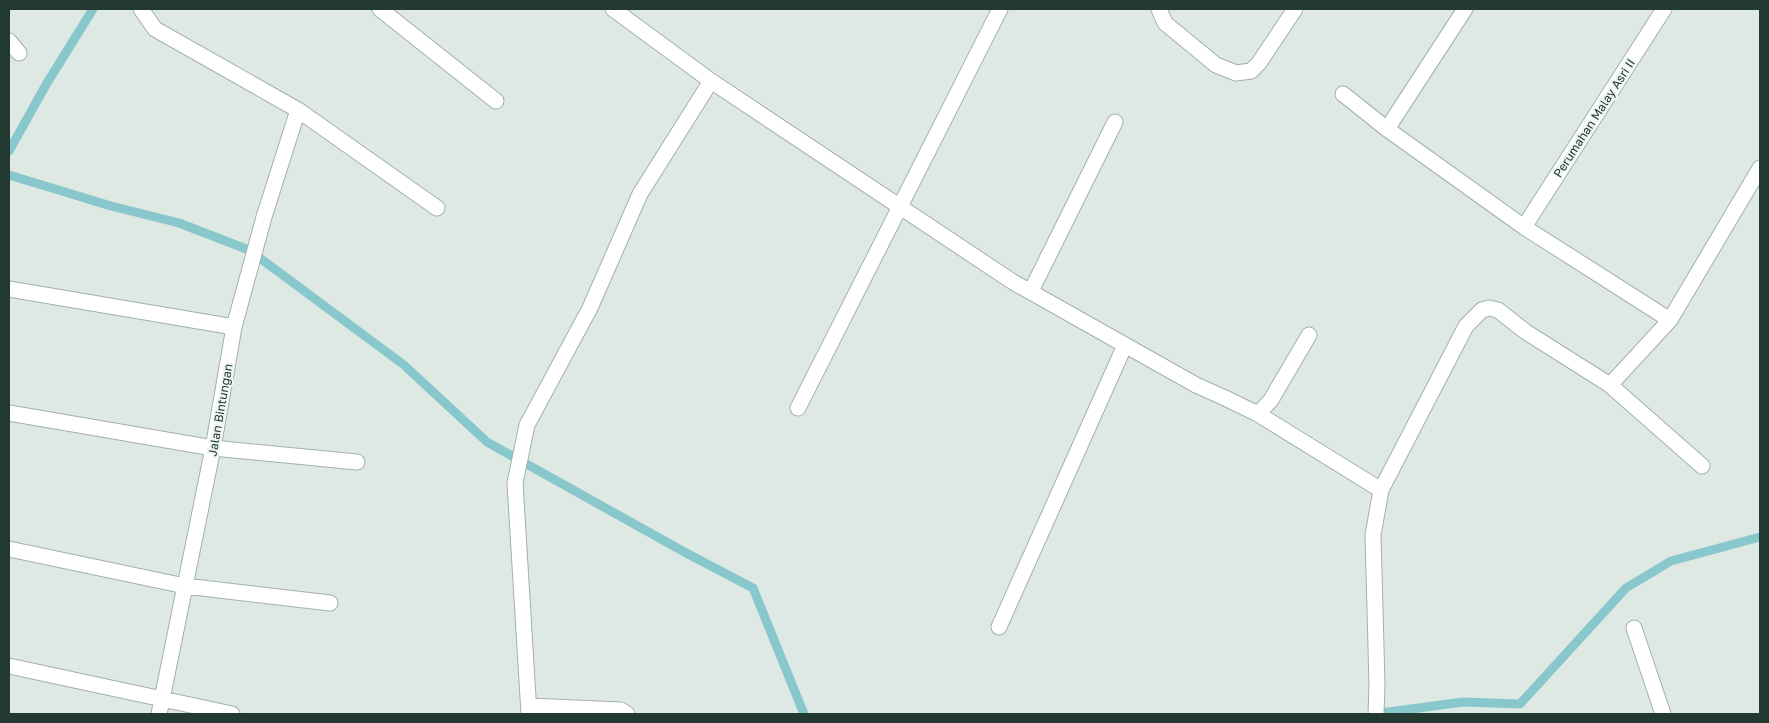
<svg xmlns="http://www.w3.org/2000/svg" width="1769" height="723" font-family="'Golos Text',sans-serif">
<rect width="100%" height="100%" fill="#dfe9e4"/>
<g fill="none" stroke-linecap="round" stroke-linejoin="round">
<!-- stream -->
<path stroke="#88c8cd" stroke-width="9" d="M9 151 47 83 93 9
M9 175 111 206 179 223 249 250 404 365 487 442 688 554 753 588 804 714
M1374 714 1463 702 1520 704 1626 588 1671 561 1760 537"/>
<!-- minor casing -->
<g stroke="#a2b1aa" stroke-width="17">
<path id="minor" d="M141 9 155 29 298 110 437 208
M380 9 496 101
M613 9 711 81 1013 282 1196 385 1225 398 1258 414 1271 400 1309 335
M1159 9 1165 23 1216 65 1236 73 1251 71 1259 63 1295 9
M9 41 19 53
M1343 94 1387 129 1524 227 1670 320 1760 168
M1387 129 1465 9
M1524 227 1664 9
M9 289 234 327
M1031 291 1115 122
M1610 385 1670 320
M798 408 1000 9
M9 413 213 448 357 462
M1258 414 1381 490
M9 549 185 586 330 603
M999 627 1125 345
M1634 628 1663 714
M9 666 232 714
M529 706 621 710 627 714
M159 714 213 448 234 327 264 217 298 110
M529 714 515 483 527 425 590 308 640 194 711 81
M1376 714 1377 685 1373 535 1381 490 1466 326 1482 310 1489 308 1498 310 1526 332 1610 385 1702 466"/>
</g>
<!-- minor -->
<use href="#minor" stroke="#fff" stroke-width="15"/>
</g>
<g text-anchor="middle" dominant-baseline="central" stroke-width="4.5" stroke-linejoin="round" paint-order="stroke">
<!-- street labels -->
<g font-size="12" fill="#213930" stroke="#eff6f2">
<text transform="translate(1594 118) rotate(-57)">Perumahan Malay Asri II</text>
<text transform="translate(220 410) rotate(-80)">Jalan Bintungan</text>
</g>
</g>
<!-- border -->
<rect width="1769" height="723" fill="none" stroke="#213930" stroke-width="20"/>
</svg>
